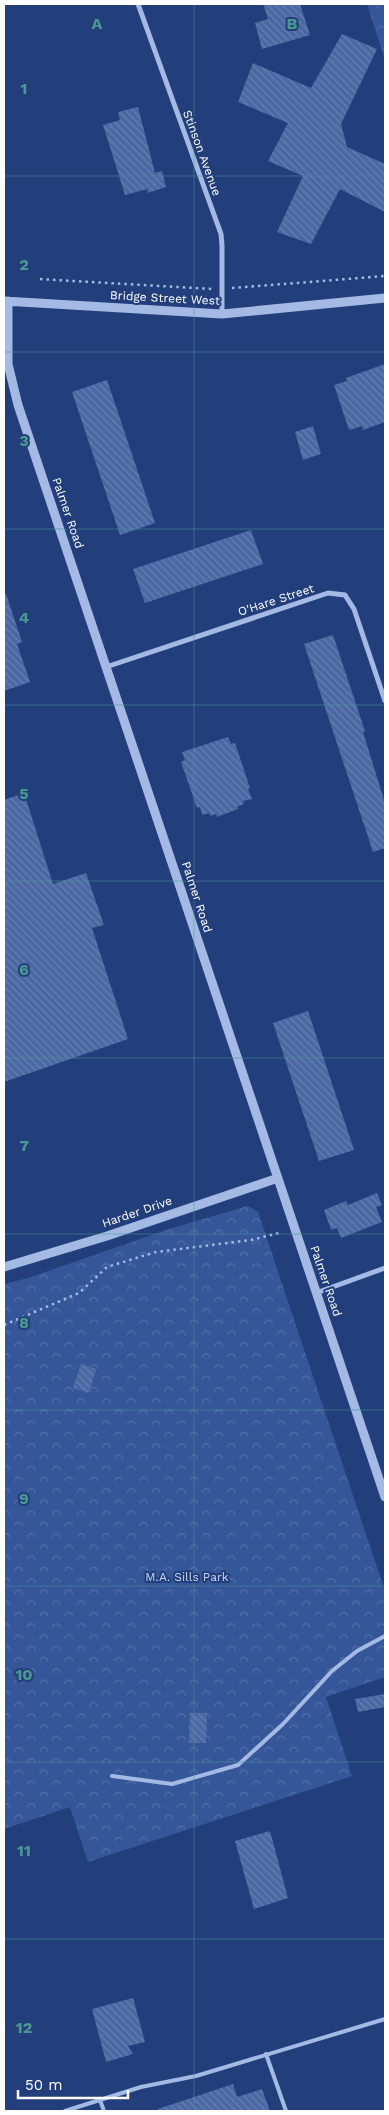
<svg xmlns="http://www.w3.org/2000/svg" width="389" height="2115" font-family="'Work Sans',sans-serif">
<defs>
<pattern id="forest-crowns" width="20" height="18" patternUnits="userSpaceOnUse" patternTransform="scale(1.25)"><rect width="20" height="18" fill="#355699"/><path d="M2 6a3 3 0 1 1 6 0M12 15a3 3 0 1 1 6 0" fill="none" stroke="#536fa8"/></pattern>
<pattern id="building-back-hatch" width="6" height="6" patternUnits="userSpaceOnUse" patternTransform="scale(1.25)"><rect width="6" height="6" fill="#4b68a4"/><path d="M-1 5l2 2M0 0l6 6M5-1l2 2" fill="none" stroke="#667fb2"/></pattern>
</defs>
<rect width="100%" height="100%" fill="#223e7b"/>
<!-- forest -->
<path fill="url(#forest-crowns)" d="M367 4H385V60Z
M248 1206 258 1212 385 1591V1677L326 1697 352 1776 88 1862 70 1807 4 1829V1284L28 1278 172 1228Z"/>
<!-- building -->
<path fill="url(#building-back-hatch)" d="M263 4H300L310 35 262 49 255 23 268 19Z
M342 34 377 49 341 124 347 147 385 164V212L340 189 311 244 277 232 303 176 268 161 288 123 238 102 253 63 311 88Z
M138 107 155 173 162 171 166 187 148 193 147 189 125 195 103 125 120 120 118 112Z
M385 364V422L363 430 362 426 349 430 334 385 347 381 346 378Z
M107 380 155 523 120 535 72 392Z
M313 426 321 454 303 460 295 432Z
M251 530 263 564 145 603 133 569Z
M4 594H6L22 642 17 644 30 682 4 691Z
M333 635 365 731 363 732 385 803V848L373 852 304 644Z
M228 737 231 744 235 743 250 788 248 789 252 799 243 801 244 804 237 807 238 809 217 817 216 814 210 816 209 813 202 815 200 807 197 808 181 762 185 760 182 752Z
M24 793 53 884 86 873 104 925 92 928 128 1039 4 1082V800Z
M308 1011 354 1150 319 1161 273 1023Z
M377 1193 382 1205 376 1207 382 1222 341 1238 337 1228 331 1230 324 1210 346 1201 348 1205Z
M81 1364 96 1369 89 1393 73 1388Z
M385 1694V1707L358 1712 355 1699Z
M190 1713H207L206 1743H189Z
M270 1831 288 1898 254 1909 235 1841Z
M133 1998 145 2042 128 2046 133 2054 106 2062 92 2009Z
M233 2084 237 2097 262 2089 270 2111H159L158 2109Z"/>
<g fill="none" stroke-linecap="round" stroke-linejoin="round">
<!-- path -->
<path stroke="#a4bae5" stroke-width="2.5" stroke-dasharray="2.5 4" stroke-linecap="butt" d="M40 279 212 289
M232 288 385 276
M4 1325 79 1293 107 1267 156 1252 251 1240 279 1233"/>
<!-- service -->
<path stroke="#a4bae5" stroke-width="4" d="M112 1776 172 1784 238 1765 283 1724 332 1671 357 1651 385 1636
M266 2054 286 2111
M100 2100 104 2111
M65 2111 141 2087 196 2076 385 2019"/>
<!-- minor -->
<path stroke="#a4bae5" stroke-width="5" d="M138 4 221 234 222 245V314
M106 667 328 593 345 595 354 609 385 701
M316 1293 385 1268"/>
<!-- tertiary -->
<path stroke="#a4bae5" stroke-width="9" d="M4 301 222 314 385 298
M8 301V364L18 405 385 1497
M4 1267 107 1236 278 1178"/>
</g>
<!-- grid -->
<path fill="none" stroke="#4b9892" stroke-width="1" stroke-opacity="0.55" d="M194 4V2111M4 176H385M4 352H385M4 529H385M4 705H385M4 881H385M4 1058H385M4 1234H385M4 1410H385M4 1586H385M4 1762H385M4 1939H385"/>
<g text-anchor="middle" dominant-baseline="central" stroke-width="4" stroke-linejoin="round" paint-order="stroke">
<!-- street labels -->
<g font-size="12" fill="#fff" stroke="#223e7b">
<text transform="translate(202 153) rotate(70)">Stinson Avenue</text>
<text transform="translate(165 298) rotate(3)">Bridge Street West</text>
<text transform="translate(68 513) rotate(71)">Palmer Road</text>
<text transform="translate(276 600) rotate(-18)">O'Hare Street</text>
<text transform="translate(197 897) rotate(72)">Palmer Road</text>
<text transform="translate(137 1212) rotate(-19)">Harder Drive</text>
<text transform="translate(326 1281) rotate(71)">Palmer Road</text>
</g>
<!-- park labels -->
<g font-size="12" fill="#c7d6f4" stroke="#223e7b">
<text x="187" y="1577">M.A. Sills Park</text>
</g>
</g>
<g font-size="16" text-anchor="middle" font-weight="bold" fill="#4b9892" stroke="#223e7b" stroke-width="4" stroke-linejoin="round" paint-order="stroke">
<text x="97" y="29">A</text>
<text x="292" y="29">B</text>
<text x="24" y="94">1</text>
<text x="24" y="270">2</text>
<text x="24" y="446">3</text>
<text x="24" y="623">4</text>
<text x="24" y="799">5</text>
<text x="24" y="975">6</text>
<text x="24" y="1151">7</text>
<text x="24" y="1328">8</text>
<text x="24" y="1504">9</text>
<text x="24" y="1680">10</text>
<text x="24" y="1856">11</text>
<text x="24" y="2033">12</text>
</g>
<!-- border -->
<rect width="389" height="2115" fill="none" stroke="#ffffff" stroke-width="10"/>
<!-- scale -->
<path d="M18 2090v8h110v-8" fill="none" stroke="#ffffff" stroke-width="2.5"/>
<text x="25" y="2090" font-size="15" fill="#ffffff" stroke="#223e7b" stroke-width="4" paint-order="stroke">50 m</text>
</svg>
